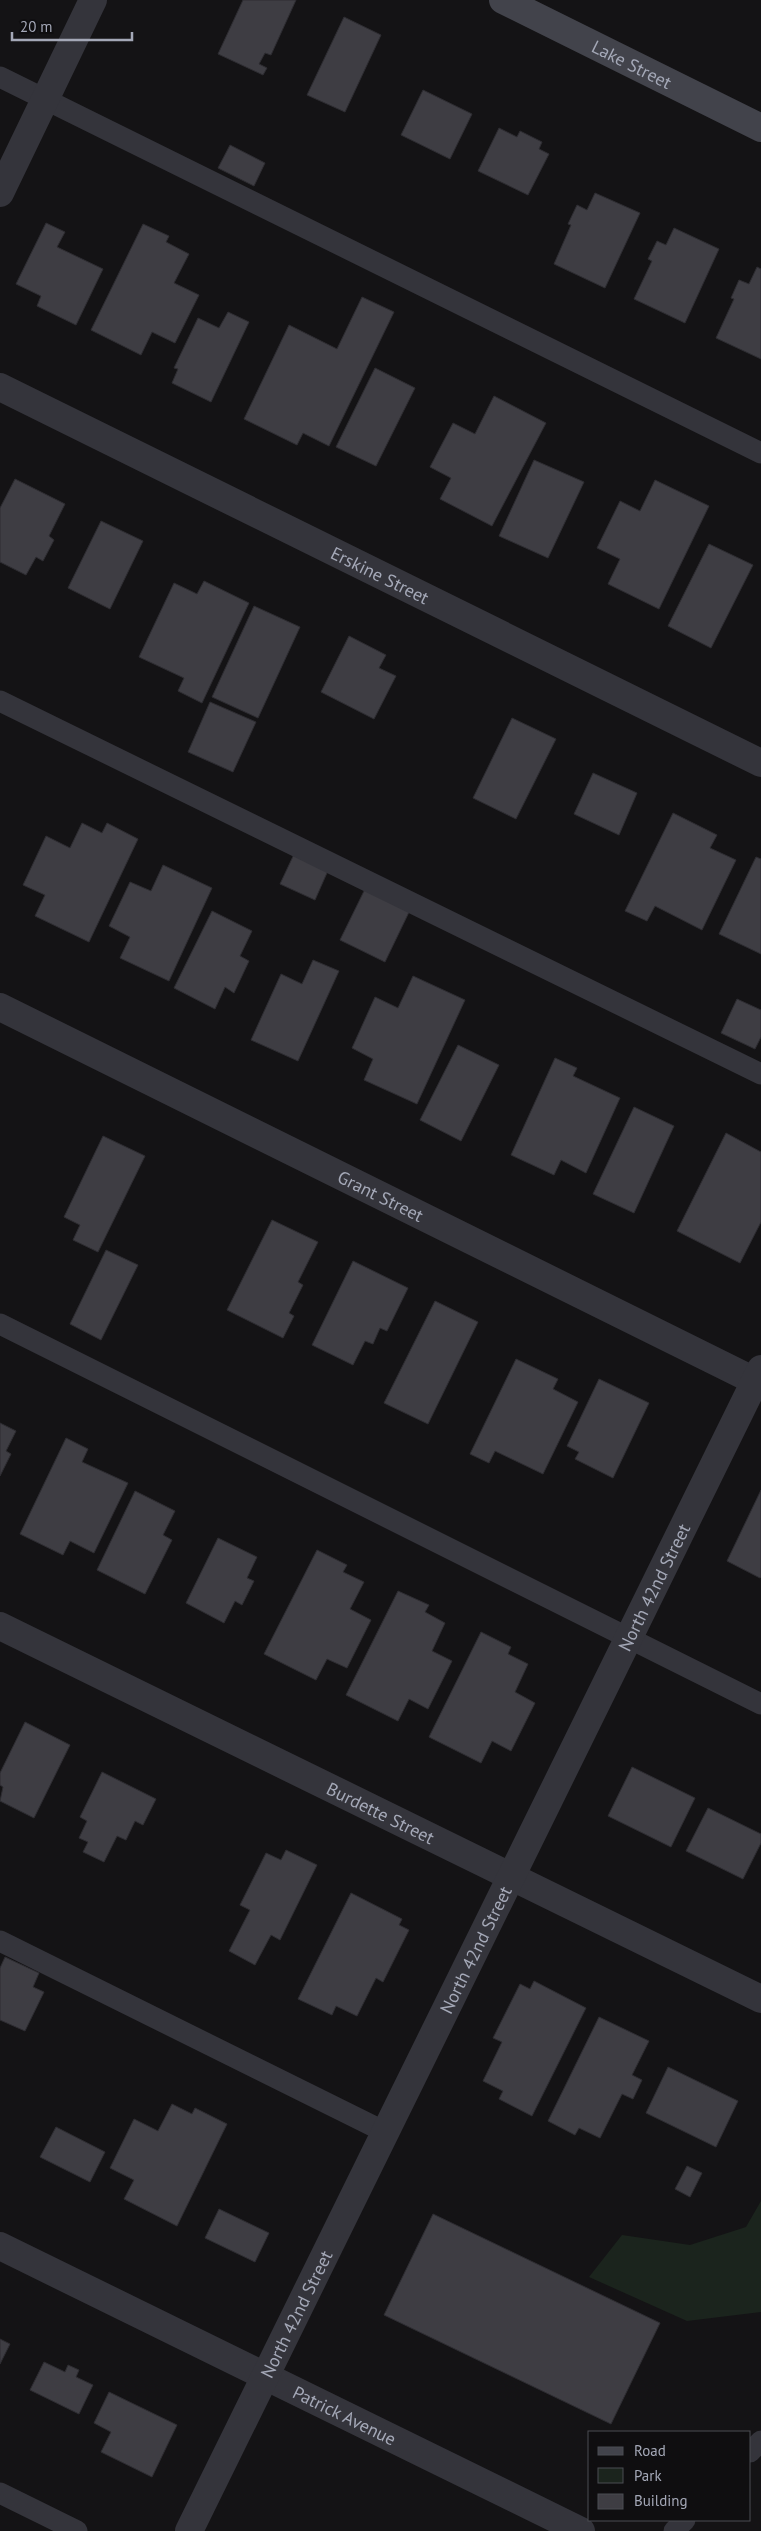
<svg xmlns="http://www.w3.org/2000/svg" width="761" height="2531" font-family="'PT Sans',sans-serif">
<rect width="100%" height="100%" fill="#141315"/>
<!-- green -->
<path fill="#1b241d" d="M761 2201V2312L687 2321 589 2277 622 2235 690 2245 746 2227Z"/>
<!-- building -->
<path fill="#3e3d43" stroke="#2e2d32" d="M243 0H296L271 55 265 53 259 64 267 68 263 75 218 54Z
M344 17 381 35 345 112 307 95Z
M423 90 472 114 450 159 401 135Z
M499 128 517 137 520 131 542 142 539 149 549 154 528 195 478 171Z
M230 145 265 163 254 186 218 168Z
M595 193 640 213 605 288 554 264 571 225 568 224 577 205 587 210Z
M46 223 65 232 57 247 103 269 76 325 37 306 41 296 16 284Z
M143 224 169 236 166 242 189 254 174 283 199 295 175 343 152 332 141 355 91 330Z
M674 228 719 249 685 323 634 299 652 261 648 259 657 241 666 245Z
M757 267 761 269V359L716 338 734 299 731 298 739 280 749 284Z
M362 297 394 312 329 446 303 433 297 445 244 419 289 325 337 349Z
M228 312 249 322 211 402 172 383 178 369 174 368 198 318 219 328Z
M375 368 415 388 376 466 336 447Z
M494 396 546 423 492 526 440 499 451 478 430 467 453 423 475 434Z
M534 460 584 482 548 558 499 536Z
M15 479 65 504 49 536 54 540 43 561 36 557 26 575 0 562V508Z
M655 480 709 506 659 609 608 584 620 559 597 548 620 501 640 511Z
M101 521 143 541 110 609 68 588Z
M709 544 753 565 711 648 668 626Z
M204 581 249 603 202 703 178 691 184 678 139 657 174 583 197 594Z
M254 606 300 627 258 718 212 697Z
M349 636 386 655 379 668 396 676 374 719 321 692Z
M210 702 256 722 233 772 188 752Z
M512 718 556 739 516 819 473 798Z
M593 773 637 793 619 835 574 814Z
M673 813 717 835 710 848 736 860 702 930 655 906 647 921 625 911Z
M82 823 102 833 107 823 138 839 89 942 35 916 45 895 23 885 46 836 70 848Z
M296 850 330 866 315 900 280 884Z
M756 857 761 859V954L719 934Z
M163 865 212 888 169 981 120 958 130 937 109 926 130 882 151 891Z
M366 887 411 908 385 962 340 940Z
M212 911 252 931 240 956 249 961 234 993 225 987 215 1009 174 988Z
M313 960 339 971 298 1061 251 1040 281 974 302 984Z
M413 976 465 1000 417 1104 364 1080 373 1059 352 1048 375 997 398 1008Z
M737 999 761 1010V1037L755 1049 721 1033Z
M458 1045 499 1065 461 1141 420 1120Z
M555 1058 577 1068 573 1076 620 1098 586 1173 561 1160 554 1175 511 1155Z
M634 1107 674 1126 634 1213 593 1194Z
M726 1133 761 1152V1222L740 1263 677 1231Z
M103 1136 145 1156 98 1252 73 1240 80 1225 64 1217Z
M272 1220 318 1242 298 1282 303 1285 289 1313 294 1316 283 1338 227 1310Z
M106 1250 138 1265 101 1340 70 1324Z
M353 1261 408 1288 387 1331 380 1328 373 1344 365 1341 353 1365 312 1345Z
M435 1301 478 1322 428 1424 384 1403Z
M516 1359 558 1379 553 1389 578 1402 543 1474 495 1451 489 1463 470 1454Z
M599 1379 649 1403 613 1478 575 1459 579 1452 567 1446Z
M0 1423 16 1431 6 1451 11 1454 0 1476Z
M66 1438 88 1449 82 1462 128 1483 94 1553 70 1541 63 1555 20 1534Z
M761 1490V1577L760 1578 727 1561Z
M135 1491 175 1511 163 1535 172 1540 145 1594 97 1570Z
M218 1538 257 1557 247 1578 254 1581 242 1605 235 1601 224 1623 186 1603Z
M317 1550 347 1565 343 1572 364 1582 350 1609 371 1620 347 1668 327 1659 316 1680 264 1654Z
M398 1591 429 1605 425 1612 445 1623 432 1651 452 1661 428 1709 409 1699 398 1721 346 1695Z
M481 1632 511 1647 508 1654 528 1664 515 1692 535 1703 511 1751 492 1741 481 1763 429 1737Z
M25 1722 70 1745 34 1818 0 1801 3 1787 0 1785V1773Z
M632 1767 695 1798 671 1847 608 1816Z
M102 1772 156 1799 143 1825 135 1821 126 1840 117 1836 104 1862 83 1852 88 1842 79 1838 87 1821 80 1817Z
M708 1808 761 1834V1843L743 1879 686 1851Z
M286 1850 317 1865 280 1940 271 1935 255 1965 229 1951 250 1910 240 1905 266 1853 281 1860Z
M351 1893 402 1919 399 1925 409 1930 383 1982 376 1978 357 2016 336 2006 332 2015 298 1999Z
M5 1957 39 1973 33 1987 44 1992 25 2031 0 2020V1968Z
M534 1981 586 2008 532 2116 499 2099 503 2091 483 2081 502 2042 493 2038 520 1984 530 1989Z
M599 2017 649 2041 632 2075 642 2080 633 2099 622 2094 600 2138 579 2128 575 2135 548 2121Z
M668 2067 738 2101 716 2147 646 2113Z
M172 2104 192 2114 195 2108 227 2124 177 2226 124 2199 134 2180 110 2168 134 2119 158 2131Z
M56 2127 105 2152 90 2182 40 2157Z
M687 2166 702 2173 690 2197 675 2189Z
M219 2209 269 2233 255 2262 205 2238Z
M433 2214 660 2323 611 2424 384 2315Z
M0 2339 10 2344 0 2364Z
M44 2362 65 2372 68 2365 79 2370 76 2377 93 2385 79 2414 30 2390Z
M109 2392 177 2425 152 2477 101 2452 111 2432 94 2423Z"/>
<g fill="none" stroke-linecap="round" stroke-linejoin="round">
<!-- lane -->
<path stroke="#34343b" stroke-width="21" d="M0 77 761 453
M0 701 761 1074
M0 1324 761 1704
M0 1941 385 2132
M750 2452 761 2441
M0 2493 77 2531
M674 2531 685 2520"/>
<!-- street -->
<g stroke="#34343b" stroke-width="28">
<path d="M0 193 93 0"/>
<path id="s1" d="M0 387 761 763"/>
<path id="s2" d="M0 1007 761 1384"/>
<path id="s3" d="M0 1626 761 1999"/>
<path id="s4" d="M0 2246 581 2531"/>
<path id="s5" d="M189 2531 761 1369"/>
</g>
<!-- secondary -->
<path stroke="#42434b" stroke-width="28" id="s6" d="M503 0 761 128"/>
</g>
<g text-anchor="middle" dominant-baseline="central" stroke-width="4" stroke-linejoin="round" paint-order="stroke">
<!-- street labels -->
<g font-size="18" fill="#a4a8b7" stroke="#0f0e10">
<text stroke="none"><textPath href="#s6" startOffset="144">Lake Street</textPath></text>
<text stroke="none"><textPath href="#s1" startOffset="424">Erskine Street</textPath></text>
<text stroke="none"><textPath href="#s2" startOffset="425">Grant Street</textPath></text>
<text stroke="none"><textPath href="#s5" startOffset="1052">North 42nd Street</textPath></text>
<text stroke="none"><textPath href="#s3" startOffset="424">Burdette Street</textPath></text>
<text stroke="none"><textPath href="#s5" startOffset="648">North 42nd Street</textPath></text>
<text stroke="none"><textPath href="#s5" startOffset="242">North 42nd Street</textPath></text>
<text stroke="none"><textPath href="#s4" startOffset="384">Patrick Avenue</textPath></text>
</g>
</g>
<!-- legend -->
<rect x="588" y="2431" width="162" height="90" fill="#0f0e10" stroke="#4b4c53"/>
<rect x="598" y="2447" width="25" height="8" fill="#42434b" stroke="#4b4c53"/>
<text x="634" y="2456" font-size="15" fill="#a4a8b7">Road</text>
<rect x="598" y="2468" width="25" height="15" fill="#1b241d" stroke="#4b4c53"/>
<text x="634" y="2481" font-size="15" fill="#a4a8b7">Park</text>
<rect x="598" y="2494" width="25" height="15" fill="#3e3d43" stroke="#4b4c53"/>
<text x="634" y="2506" font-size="15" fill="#a4a8b7">Building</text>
<!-- scale -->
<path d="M12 32v8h120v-8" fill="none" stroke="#a4a8b7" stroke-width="2.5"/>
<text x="20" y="32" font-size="15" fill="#a4a8b7" stroke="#0f0e10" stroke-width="4" paint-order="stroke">20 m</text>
</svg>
